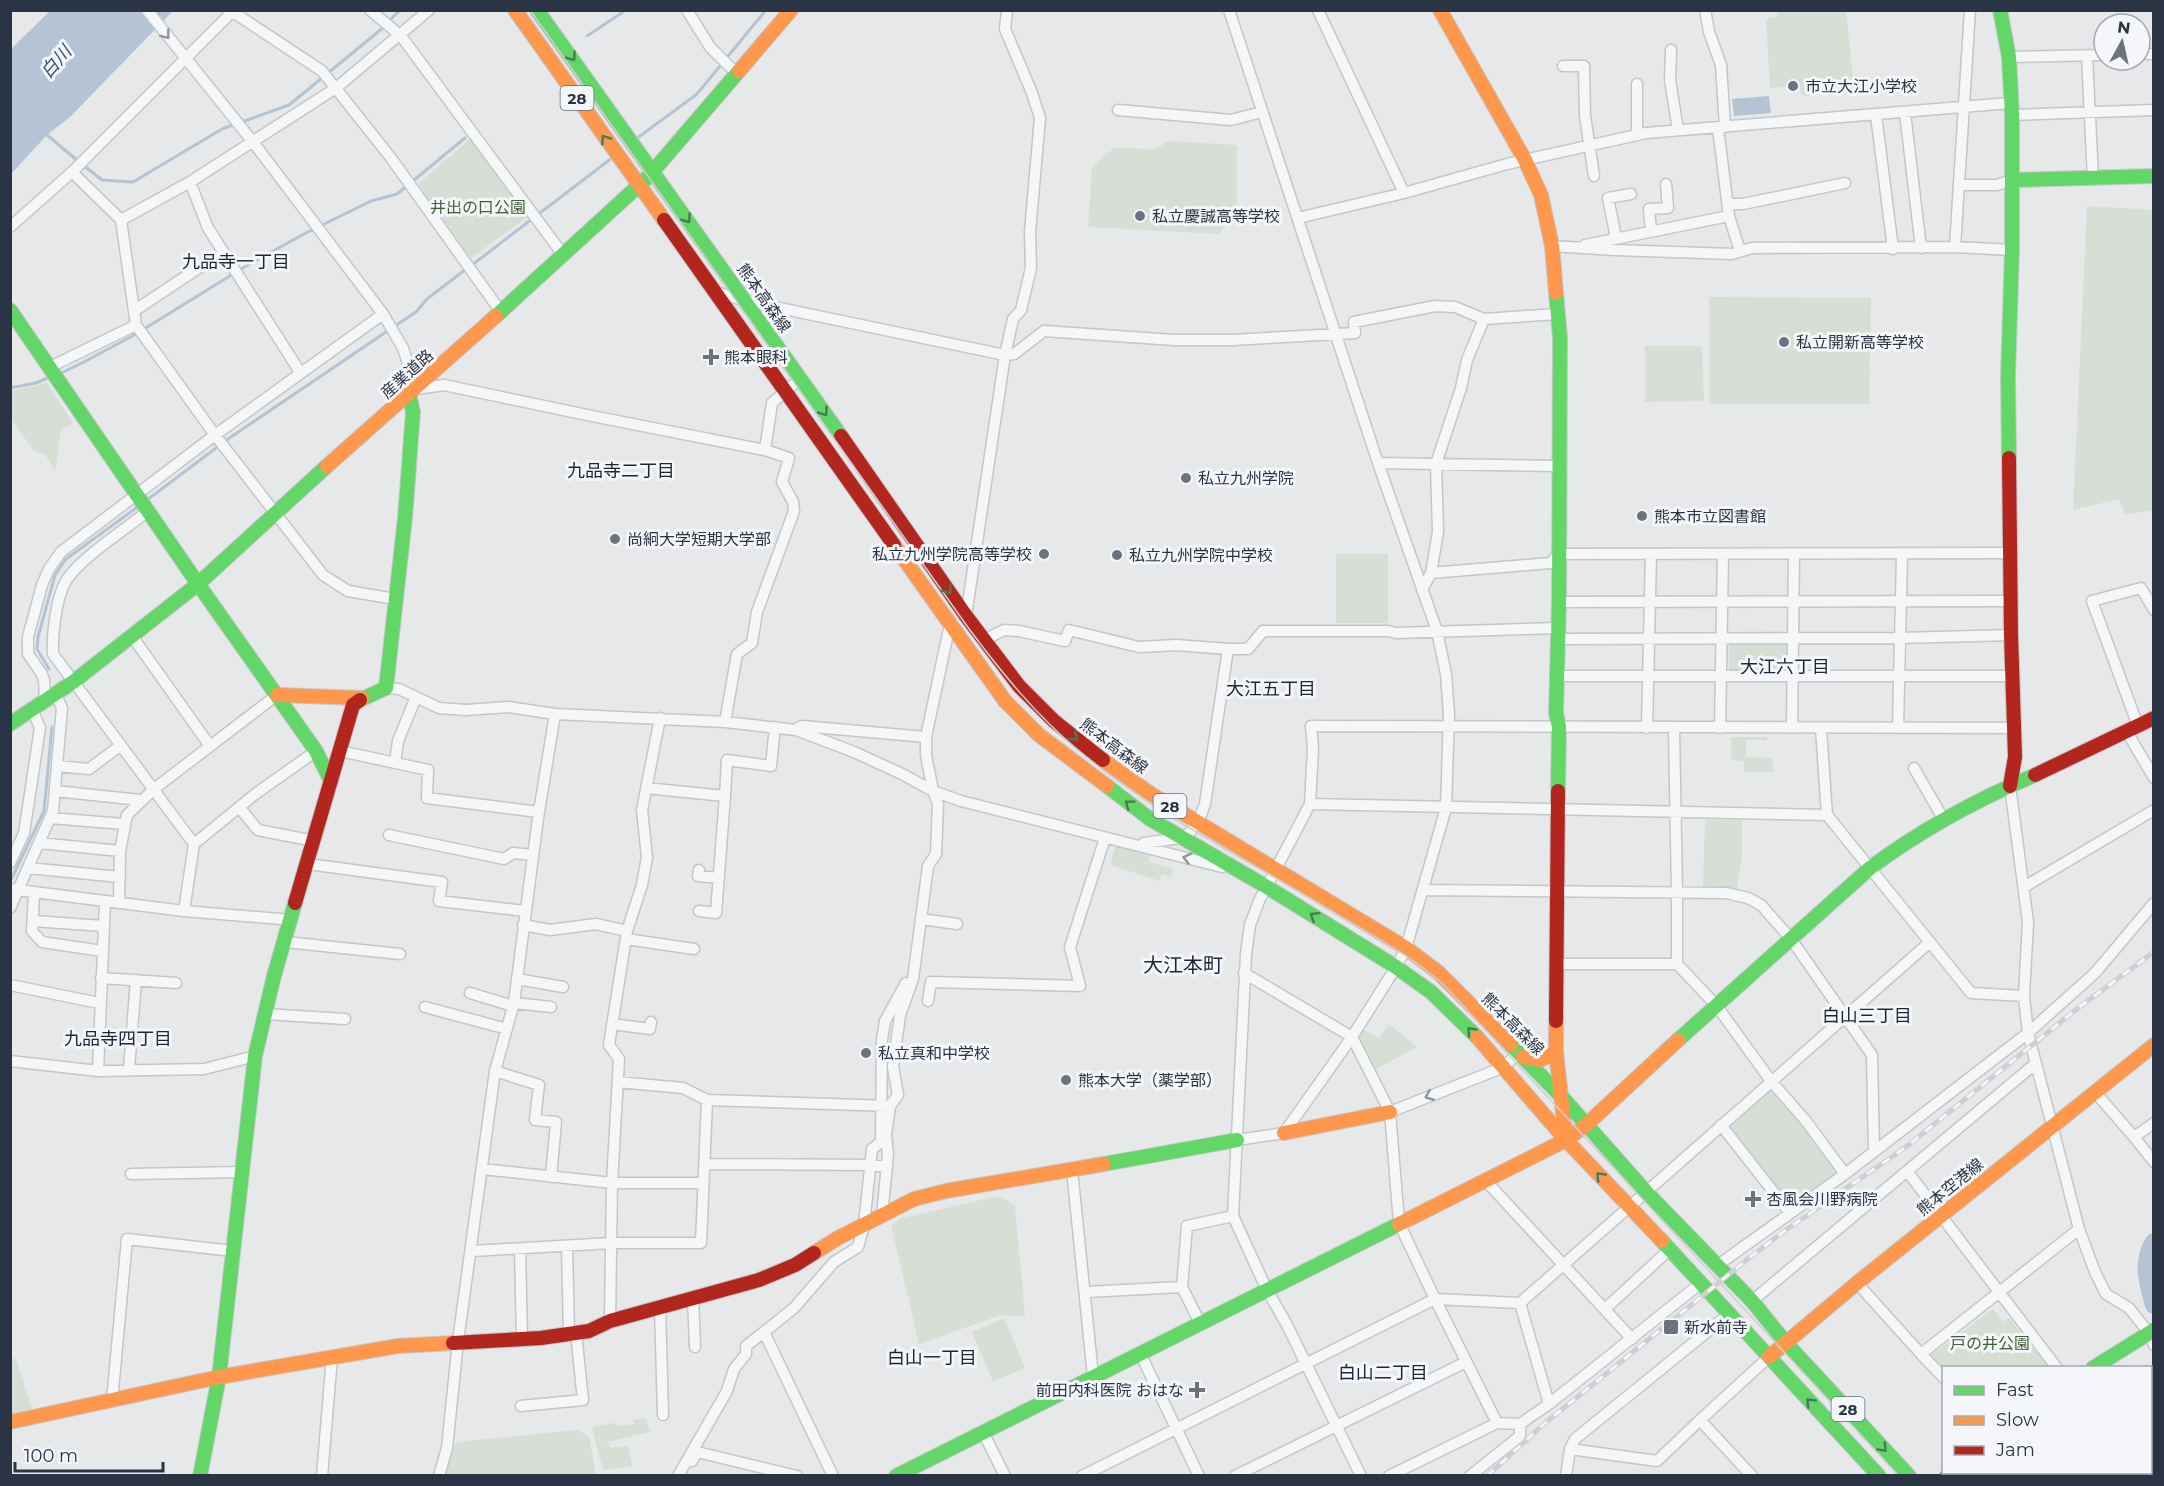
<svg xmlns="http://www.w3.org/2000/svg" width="2164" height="1486" font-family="Montserrat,'Noto Sans JP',sans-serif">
<rect width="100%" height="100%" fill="#e6e8ea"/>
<!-- green -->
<path fill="#d6ded6" d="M1777 11H1846L1854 90 1803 96 1798 86 1770 88 1766 19 1777 17Z
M471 138 529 216 471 258 418 184Z
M1168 141 1237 145V210L1219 234 1088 227 1092 167 1114 148 1156 149Z
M2087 206 2153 210V510L2125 515 2119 499 2073 510Z
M1709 297 1871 298 1869 404H1709Z
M1645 346H1702L1704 401 1645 402Z
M47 383 73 423 61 431 55 472 45 454 34 451 11 419V391Z
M1336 554H1388V623H1336Z
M1729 643H1790V672L1729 671Z
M1731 737H1767V740H1746V757L1773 758V772H1744V761L1731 760Z
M1705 820H1742V856L1737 889 1703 888Z
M1116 845 1150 856 1149 862 1173 869 1171 877 1162 874 1160 881 1110 865Z
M1389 1024 1417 1047 1375 1070 1358 1041 1363 1029 1379 1038Z
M1770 1086 1840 1172 1791 1206 1726 1124Z
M999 1196 1015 1206 1025 1316H998L919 1344 891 1225 902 1218Z
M1993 1309 2003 1322 2009 1318 2049 1367 1944 1368 1943 1378 1926 1359Z
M1004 1318 1025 1368 993 1381 972 1332Z
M11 1359H16L33 1412 11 1415Z
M646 1418 650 1432 603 1443H609L610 1448 628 1446 632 1466 603 1470 592 1427 615 1423 617 1426 634 1424 633 1420Z
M578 1430 589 1437 596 1475 444 1476 448 1452 458 1442Z"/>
<!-- water -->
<path fill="#b4c4d5" d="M50 11H173L70 117 47 135 11 174 10 50Z
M1769 96 1771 113 1734 116 1732 99Z"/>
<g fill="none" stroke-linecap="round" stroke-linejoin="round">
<!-- stream -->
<path stroke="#b4c4d5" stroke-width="3" d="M388 22 400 10
M587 36 626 10
M242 122 289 105 384 27
M47 135 78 161
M636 139 697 94 766 10
M83 165 102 180 133 182 222 129 235 124
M472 265 612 158
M395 326 416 312 427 299 466 269
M144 329 246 266 302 235 371 201 397 194 465 138
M59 374 82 363 138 333
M10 388 36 383 50 377
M147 500 228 439 389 330
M49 669 37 649 38 637 55 575 66 559 139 506
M10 882 44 811 52 727"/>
<!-- river -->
<path stroke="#b4c4d5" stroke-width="18" d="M2154 1242C2141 1262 2148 1284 2154 1305"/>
<!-- street casing -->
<g stroke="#c4c6c8" stroke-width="13">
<path id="street" d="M147 10 253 142 383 314 403 348 416 389 444 385 587 415 765 450 789 458 782 482 793 502 794 511 757 612 752 643 737 654 725 722
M370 10 401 36 564 256
M687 10 710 47 737 74
M1229 10 1378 463 1437 631 1446 674 1449 714 1446 808 1406 948 1396 967 1352 1037 1284 1133 1237 1140
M1318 10 1404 193
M1705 10 1709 32 1721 65 1725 127
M233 12 322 71 391 158 501 312
M1671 50 1670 80 1678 130
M2140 54H2154
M2087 56 2093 179
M2009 57 2104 55
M1563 66H1584L1585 116 1594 176
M1637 84V135
M1118 110 1231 120 1262 112
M1905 113 1921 248
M1876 115 1893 249
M2012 115 2154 110
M1718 128 1729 216 1740 251
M72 172 121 220 136 325 215 435 323 575 348 591 395 599
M190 182 208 228 300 372
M1959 185H1997L2012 180
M1728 204H1743L1845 183
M1298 218 1404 193 1507 164 1646 133 2010 103
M121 220 190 182 336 88 429 10
M10 227 72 172 234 10
M1651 231 1649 209 1668 208 1666 184
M1616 238 1608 198 1631 194
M1585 245 1729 216
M1552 246 1615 250 1732 254 1752 248 1955 247 2012 250
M1955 247 1970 10
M716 292 746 301 1005 355 1014 354 1044 331 1174 340H1232L1355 333 1354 322 1435 306 1455 307 1484 319 1557 314
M134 311 206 263 224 254
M50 367 136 325
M765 450 772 403 801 378
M1378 463 1559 466
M148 511C127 528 79 559 66 581 56 598 52 634 53 654L194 844
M1431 573 1438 532 1436 464 1461 388 1467 360 1484 319
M1422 590 1431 573 1551 563 1558 554 2010 553
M1559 602 2010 601
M966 616 1005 355 1013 319 1021 310 1031 268 1030 232 1040 118 1032 93 1005 29 1007 10
M132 636 210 746
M1558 639 1900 638 2011 635
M984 640 1004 630 1019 631 1065 641 1069 630 1139 647 1176 645 1228 649
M1557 676H2012
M386 688 399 689 439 708 466 710 508 707 555 714 725 722 796 730 854 752 902 774 933 791 961 801 1222 867
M45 700 44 680 42 674 28 654V637L42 585 49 569 61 552 215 435 383 314
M2138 726 2092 601 2141 588 2154 610
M798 728 802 726 926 737
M1647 728 1651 554
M1674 728 1677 893V964L1716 1005 1771 1081 1806 1121 1845 1174
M1720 728 1723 554
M1792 728 1794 554
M1898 728 1902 554
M1821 729 1827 815 1971 993 2024 996
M2127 732 2154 778
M340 751 428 770 427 798 539 812
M395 763 398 741 416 697
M57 766 89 769 121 745
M1914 768 1944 820
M2010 786 2028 922 2024 996 2028 1033 2079 1229 2095 1272 2106 1294 2129 1308 2149 1333 2154 1345
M646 788 725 796 716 913 699 911
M55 791 140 800
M725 796 727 760 771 766 775 727
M1310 804 1827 815
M239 807 258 830 314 841
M50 818 124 824
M389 835 504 859 513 853 533 855
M39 843 120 851
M1144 843 1181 838 1188 834 1198 823 1205 804 1228 649H1248L1263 631H1388L1396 633 1558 628
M10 863 24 833 40 728 32 709
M308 864 442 882 439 901 525 911
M28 868 120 877
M699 870 698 876 719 878
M2024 887 2154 810
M10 889 184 911 292 920
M1423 890 1726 893 1748 898 1761 905 1791 939 1872 1055 1874 1151
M34 893 32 931 42 942 102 951
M119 903 120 851 127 815 154 789 277 695
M10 908 53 811 62 708 55 693
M184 911 194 844 254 795 316 751
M921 919 957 924
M33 921 103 926
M523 925 550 930 596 924 627 931
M626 939 694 949
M285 942 400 954
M1558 964H1677
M1244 973 1352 1037 1390 1112 1399 1223 1435 1299 1497 1423
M101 978 176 983
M517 979 563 987
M10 985 99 1003
M470 993 513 1006
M928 1001 931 982 1080 986 1070 947 1105 838
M514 1003 551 1007
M425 1007 507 1029
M265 1014 345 1019
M612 1024 650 1029 651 1022
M10 1061 98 1071 204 1069 255 1056
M129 1069 136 980
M98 1071 105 902
M495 1071 539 1085 535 1120 556 1122 551 1177
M618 1082 683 1088 707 1100 890 1106 898 1095 893 1067 900 1015 913 979 928 866 936 854 938 804 933 791 926 755V737L950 624
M2095 1092 2134 1137
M1390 1112 1504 1067 1518 1053
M2154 1123 2134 1137 2154 1162
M1721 1125 1790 1213
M705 1164 871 1165 887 1167
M482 1169 612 1183H704
M1072 1170 1093 1376
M1907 1171 2057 1368
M131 1174 242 1172
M1485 1180 1632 1339
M882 1216 888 1154 886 1135 890 1106
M567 1246 569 1334
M520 1249 522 1339
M472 1251 612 1243H701L707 1100
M1718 1265 1845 1174 2028 1033 2095 973 2154 903
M1857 1283 1921 1354
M1182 1287 1200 1323
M1086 1292 1182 1287 1187 1226 1233 1216
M693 1298 695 1347
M1752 1301 2036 1063
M1520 1303 1549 1404
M660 1307 663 1415
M1605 1309 1670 1249
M610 1321 612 1183 619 1059 609 1045 627 931 642 885 647 857 642 810 660 718
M764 1332 794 1308 834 1262 858 1247 864 1225 872 1149 881 1142 882 1040 885 1021 906 983
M1140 1353 1199 1476
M1944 1378 1921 1354 2079 1229
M112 1401 127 1239 233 1251
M521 1406 583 1400 576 1333
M1700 1420 1769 1357
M983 1432 1005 1476
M1570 1449 1657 1461 1700 1420 1752 1476
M692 1461 697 1452 797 1476
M2033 1472 2036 1476
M2111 1472 2112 1476
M322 1476 332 1357
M439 1476 447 1448 458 1341 495 1071 514 1003 538 818 555 714
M678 1476 727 1391 734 1369 746 1354V1346L764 1332 833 1476
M1082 1476 1435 1299 1520 1303 1930 942
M1235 1476 1466 1362
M1361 1476 1287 1325 1267 1290 1233 1216 1246 954 1250 925 1259 901 1310 804 1313 749 1311 726 2014 728
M1389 1476 1497 1423 1520 1424 1549 1404 1701 1283
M1470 1476 1520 1436V1424
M1566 1476 1570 1449 1575 1439 1729 1314"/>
</g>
<!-- fast casing -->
<g stroke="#c4c6c8" stroke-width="16">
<path id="fast" d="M537 10 841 436
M2000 10 2009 57 2012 115V250L2008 376 2009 458
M2012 180 2154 176
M1556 293 1560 338 1559 602 1556 713 1559 727 1558 791
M10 310 198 584 316 751 331 781
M496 316 648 177 739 71
M360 700 386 688 405 518 413 412 409 394
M10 724 73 682 198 584 327 466
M1107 786 1150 819 1267 887 1396 967 1431 992 1477 1037
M1678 1040 1870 868C1921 830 1976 800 2035 775
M1511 1045 1562 1097 1647 1193 1752 1301 1786 1343 1909 1476
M1104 1164 1237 1140
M1662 1241 1879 1476
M2093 1368 2154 1330
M200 1476 219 1377 255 1056 274 976 295 903
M896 1476 1399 1224"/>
</g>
<!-- slow casing -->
<g stroke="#c4c6c8" stroke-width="16">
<path id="slow" d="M515 10 664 220
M1440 10 1525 160 1541 195 1552 246 1556 293
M739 71 791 10
M327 466 496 316
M894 545 1005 701 1039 735 1107 786
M277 695 362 698
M1103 760 1151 794 1406 948 1438 972 1511 1045
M1556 1021V1052L1566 1140
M1477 1037 1566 1140 1662 1241
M1523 1057 1540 1060 1556 1052
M1284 1133 1390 1112
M1399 1224 1566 1140 1586 1125 1678 1040
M814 1253 838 1238 914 1199 946 1191 1104 1164
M1769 1357 1857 1283 2154 1045
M10 1422 219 1377 398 1346 453 1343"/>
</g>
<!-- jam casing -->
<g stroke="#c4c6c8" stroke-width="16">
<path id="jam" d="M664 220 894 545
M841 436 966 616 1019 686 1054 721 1103 760
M2009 458 2011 635 2015 757 2010 786
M2035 775 2154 718
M295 903 353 705 360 700
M1556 1021 1558 791
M453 1343 541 1338 589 1331 610 1321 759 1280 795 1265 814 1253
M1947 1476 1951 1472"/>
</g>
<!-- street -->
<use href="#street" stroke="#f5f6f7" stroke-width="10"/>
<!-- fast -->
<use href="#fast" stroke="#63d668" stroke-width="14"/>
<!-- slow -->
<use href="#slow" stroke="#ff974d" stroke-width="14"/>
<!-- jam -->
<use href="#jam" stroke="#b3261e" stroke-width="14"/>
<!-- tram -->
<path stroke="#cecfd2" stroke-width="1.5" d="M530 10 967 626C1001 672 1035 714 1079 751 1149 810 1234 853 1313 900 1356 926 1403 950 1442 983L1899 1476"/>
<!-- rail casing -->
<g stroke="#cecfd2" stroke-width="5">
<path id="rail" d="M1487 1476 1544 1424 1748 1259 1783 1232 1906 1147 2078 1008 2154 952"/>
</g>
<!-- rail -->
<use href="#rail" stroke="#f4f6f9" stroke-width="3" stroke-dasharray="9" stroke-linecap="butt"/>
</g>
<!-- one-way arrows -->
<defs><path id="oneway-chevron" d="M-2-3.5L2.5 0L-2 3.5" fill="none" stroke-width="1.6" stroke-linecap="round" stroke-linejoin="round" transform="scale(1.5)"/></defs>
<g stroke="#90959e">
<use href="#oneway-chevron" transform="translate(166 35) rotate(52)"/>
<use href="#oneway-chevron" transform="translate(1187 858) rotate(-165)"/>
<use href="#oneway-chevron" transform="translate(1429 1096) rotate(158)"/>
</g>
<g stroke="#447d55">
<use href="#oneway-chevron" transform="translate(572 57) rotate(54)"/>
<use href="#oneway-chevron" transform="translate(605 139) rotate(-124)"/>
<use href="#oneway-chevron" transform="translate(687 219) rotate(55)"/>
<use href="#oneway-chevron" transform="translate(824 412) rotate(55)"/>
<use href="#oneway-chevron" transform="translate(948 590) rotate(55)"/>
<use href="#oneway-chevron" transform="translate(1074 737) rotate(40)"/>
<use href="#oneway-chevron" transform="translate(1129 804) rotate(-143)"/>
<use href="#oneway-chevron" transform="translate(1314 916) rotate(-148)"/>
<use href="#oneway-chevron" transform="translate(1471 1031) rotate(-133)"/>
<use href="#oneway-chevron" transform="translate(1600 1176) rotate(-133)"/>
<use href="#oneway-chevron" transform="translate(1810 1402) rotate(-133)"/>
<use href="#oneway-chevron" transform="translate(1883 1448) rotate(47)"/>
</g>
<!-- markers -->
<g fill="#6c737f" stroke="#f4f6f9" stroke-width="2">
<circle cx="1793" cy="86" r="6"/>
<circle cx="1140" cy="216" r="6"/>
<circle cx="1784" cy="342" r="6"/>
<path d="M708 348h6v6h6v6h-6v6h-6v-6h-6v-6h6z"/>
<circle cx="1186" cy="478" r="6"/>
<circle cx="1642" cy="516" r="6"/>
<circle cx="615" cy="539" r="6"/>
<circle cx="1044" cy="554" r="6"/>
<circle cx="1117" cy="555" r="6"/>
<circle cx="866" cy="1053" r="6"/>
<circle cx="1066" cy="1080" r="6"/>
<path d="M1750 1190h6v6h6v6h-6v6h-6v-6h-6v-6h6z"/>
<rect x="1663" y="1319" width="16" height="16" rx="3"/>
<path d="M1194 1381h6v6h6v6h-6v6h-6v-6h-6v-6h6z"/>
</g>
<g text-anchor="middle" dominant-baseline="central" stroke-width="6" stroke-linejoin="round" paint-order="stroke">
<!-- shield labels -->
<g fill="#f4f6f9" stroke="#676e7b" stroke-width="1.5">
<rect x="560.5" y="86" width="33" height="24" rx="4.5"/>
<rect x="1153.5" y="794" width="33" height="24" rx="4.5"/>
<rect x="1831.5" y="1397" width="33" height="24" rx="4.5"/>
</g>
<g font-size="15" font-weight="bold" fill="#2b3445">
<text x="577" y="98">28</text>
<text x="1170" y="806">28</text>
<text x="1848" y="1409">28</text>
</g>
<!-- poi labels -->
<g font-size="16" fill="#2b3445" stroke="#f4f6f9" text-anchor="start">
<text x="1805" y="86">市立大江小学校</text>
<text x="1152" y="216">私立慶誠高等学校</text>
<text x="1796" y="342">私立開新高等学校</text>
<text x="724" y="357">熊本眼科</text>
<text x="1198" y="478">私立九州学院</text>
<text x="1654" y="516">熊本市立図書館</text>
<text x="627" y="539">尚絅大学短期大学部</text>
<text x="1032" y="554" text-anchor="end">私立九州学院高等学校</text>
<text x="1129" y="555">私立九州学院中学校</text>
<text x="878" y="1053">私立真和中学校</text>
<text x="1078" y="1080">熊本大学（薬学部）</text>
<text x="1766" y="1199">杏風会川野病院</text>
<text x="1684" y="1327">新水前寺</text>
<text x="1184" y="1390" text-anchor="end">前田内科医院 おはな</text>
</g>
<!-- park labels -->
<g font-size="16" fill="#3f6138" stroke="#f4f6f9">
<text x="478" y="207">井出の口公園</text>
<text x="1990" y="1343">戸の井公園</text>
</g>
<!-- street labels -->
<g font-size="16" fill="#2b3445" stroke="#f4f6f9">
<text transform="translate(764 298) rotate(55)">熊本高森線</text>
<text transform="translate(407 374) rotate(-42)">産業道路</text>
<text transform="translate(1114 746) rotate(37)">熊本高森線</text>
<text transform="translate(1513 1024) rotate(45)">熊本高森線</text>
<text transform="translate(1950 1187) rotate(-39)">熊本空港線</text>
</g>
<!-- water labels -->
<g font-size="18" font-style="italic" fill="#34527a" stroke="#f4f6f9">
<text transform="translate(56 62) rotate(-49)">白川</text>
</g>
<!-- neighbourhood labels -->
<g font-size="18" fill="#1d2536" stroke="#f4f6f9">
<text x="236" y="262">九品寺一丁目</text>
<text x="621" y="471">九品寺二丁目</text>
<text x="1785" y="667">大江六丁目</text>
<text x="1271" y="689">大江五丁目</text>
<text x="1867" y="1016">白山三丁目</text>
<text x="118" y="1039">九品寺四丁目</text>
<text x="932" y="1358">白山一丁目</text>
<text x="1383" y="1373">白山二丁目</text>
</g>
<!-- quarter labels -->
<g font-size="20" fill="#1d2536" stroke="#f4f6f9">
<text x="1183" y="965">大江本町</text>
</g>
</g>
<!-- border -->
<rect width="2164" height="1486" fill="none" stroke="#2b3445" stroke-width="24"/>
<!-- legend -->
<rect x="1942" y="1366" width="210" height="108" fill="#f4f6f9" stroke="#a4a8b1" stroke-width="1.5"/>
<rect x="1954" y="1386" width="30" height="9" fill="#63d668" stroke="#a4a8b1" stroke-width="1.5"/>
<text x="1996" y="1396" font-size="18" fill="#2b3445">Fast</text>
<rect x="1954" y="1416" width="30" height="9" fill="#ff974d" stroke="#a4a8b1" stroke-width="1.5"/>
<text x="1996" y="1426" font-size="18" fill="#2b3445">Slow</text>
<rect x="1954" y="1446" width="30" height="9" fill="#b3261e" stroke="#a4a8b1" stroke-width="1.5"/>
<text x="1996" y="1456" font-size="18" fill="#2b3445">Jam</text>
<!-- north arrow -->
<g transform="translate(2122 42) rotate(8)"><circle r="28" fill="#f4f6f9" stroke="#a4a8b1" stroke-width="1.5"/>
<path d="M0-4.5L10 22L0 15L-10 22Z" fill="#6c737f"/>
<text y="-9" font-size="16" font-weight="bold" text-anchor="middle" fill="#2b3445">N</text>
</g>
<!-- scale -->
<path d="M15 1462v9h148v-9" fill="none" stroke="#2b3445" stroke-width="3"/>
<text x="24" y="1462" font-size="18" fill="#2b3445" stroke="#f4f6f9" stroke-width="4.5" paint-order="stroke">100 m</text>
</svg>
